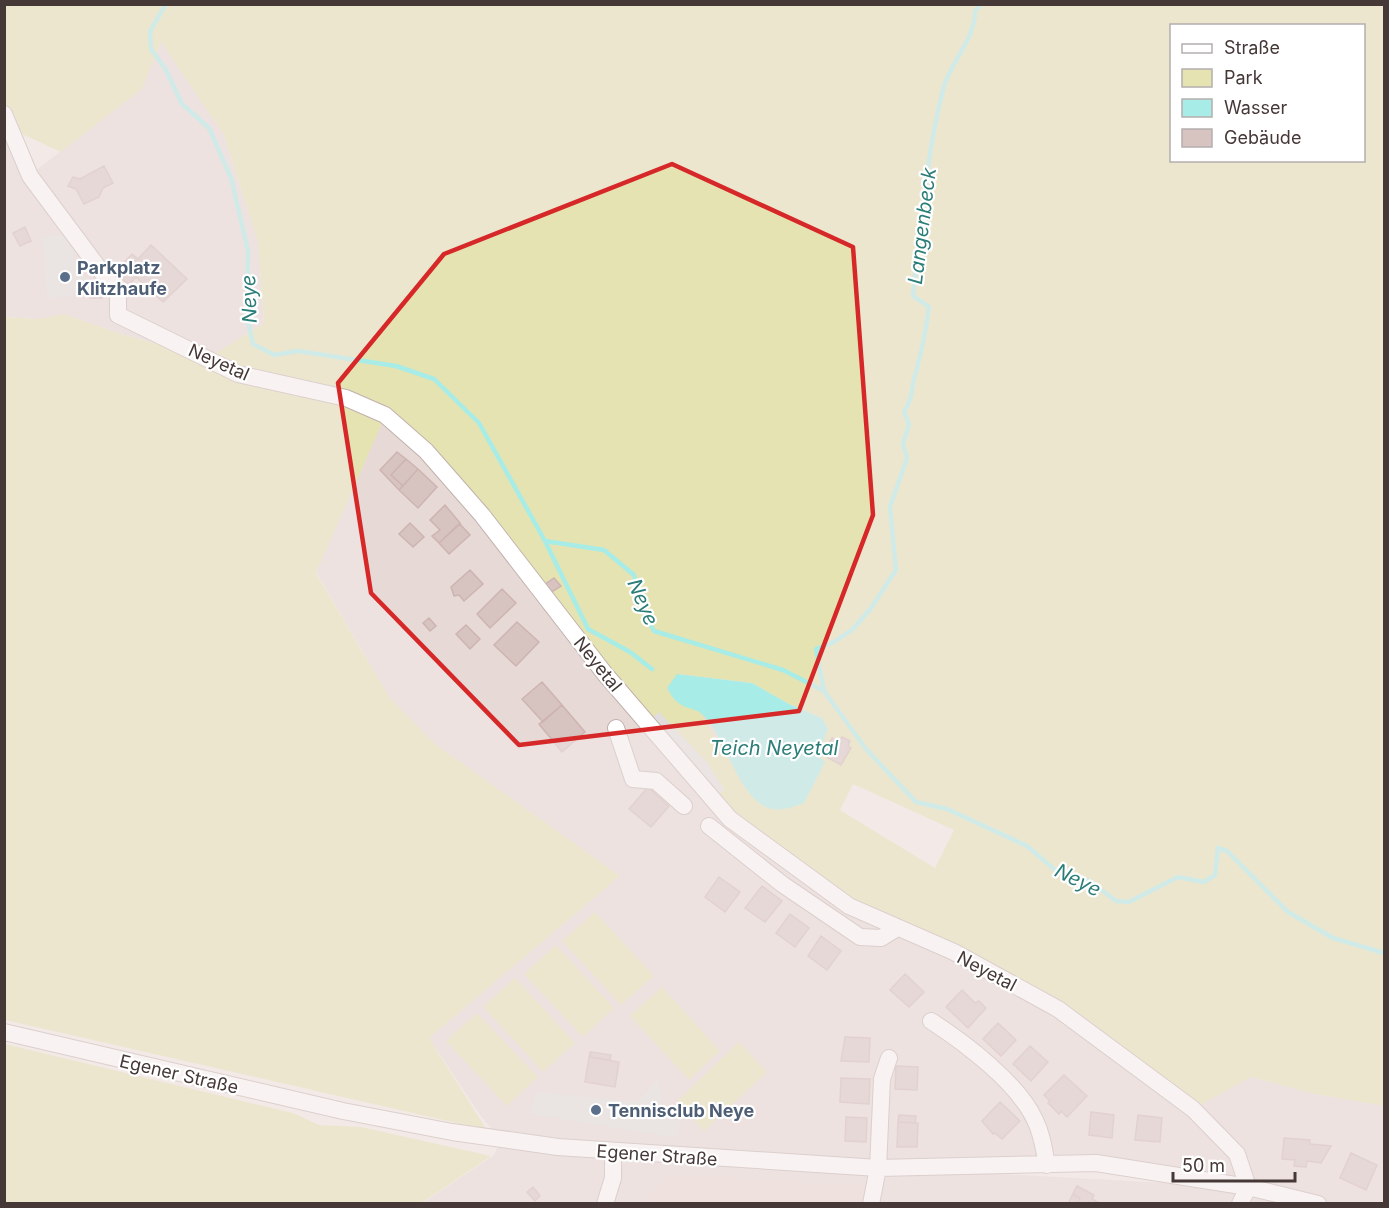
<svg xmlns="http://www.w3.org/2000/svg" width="1389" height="1208" font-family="Inter,sans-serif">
<rect width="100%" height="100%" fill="#f3eae7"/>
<!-- residential -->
<path fill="#e6d9d6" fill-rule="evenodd" d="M161 42 224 135 258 242 264 323 208 358 121 334 64 314 37 319 5 317 4 114 30 175 142 89Z
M385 415 1058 1009 1193 1108 1251 1077 1315 1094 1384 1106V1203H423L494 1155 501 1140 480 1115 429 1038 620 876 435 744 389 697 316 572ZM1047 1165 1240 1187 891 1168Z"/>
<!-- education -->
<path fill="#ebd8d2" d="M674 1174 864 1186 859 1203H640Z"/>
<!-- green -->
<path fill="#e5e3b2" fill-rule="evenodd" d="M5 5H1384V1106L1315 1094 1251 1077 1193 1109 1058 1009 849 906 709 794 724 791 645 724 482 515 385 416 316 573 389 697 435 744 620 876 429 1038 487 1130 5 1020V317L37 319 64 314 121 334 208 358 264 323 258 242 224 135 161 42 142 89 61 152 9 128 4 114ZM1172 26H1364V160H1172ZM677 674 752 683 789 704 822 718 828 729 817 755 749 792ZM853 784 954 830 935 868 840 810Z
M595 912 654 976 621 1005 562 941Z
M556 945 614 1008 583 1037 524 974Z
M515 978 575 1043 543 1072 483 1007Z
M662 987 720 1051 689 1080 630 1016Z
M477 1013 538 1077 507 1106 446 1041Z
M739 1042 767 1072 704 1131 677 1101Z
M5 1044 293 1113 319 1125 361 1127 491 1156 422 1203H5Z"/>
<!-- parking -->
<path fill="#e1dddc" d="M72 233 74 259H84L86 294 47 299 43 237Z
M659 712 707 762 725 791 709 794 645 724Z
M657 1079 662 1098 655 1106 681 1124 677 1138 530 1114 536 1092 638 1102Z"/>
<!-- water -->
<path fill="#a7ece6" d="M677 674 752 683 789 704 822 718 828 729 818 755 825 762 804 803C794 807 779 812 768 808 738 796 726 740 705 717 693 703 681 715 667 688Z"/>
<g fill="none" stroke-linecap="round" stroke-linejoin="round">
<!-- stream -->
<path stroke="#a7ece6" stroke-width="4.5" d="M166 4 150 31 151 49 166 70 182 104 209 128 231 178 248 251 247 317 253 344 274 355 298 351 396 366 434 379 479 423 545 541 604 550 634 575 643 611 654 631 783 670 824 691 866 749 916 802 947 809 1027 846 1055 870 1091 882 1116 901 1129 902 1178 877 1204 882 1215 875 1218 848 1227 851 1288 912 1333 938 1384 953
M545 541 588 629 630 652 652 669
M824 691 816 649 834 642 853 629 871 608 896 570 890 507 907 458 903 444 909 424 904 412C915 394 910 389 916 372 922 350 926 330 929 307L913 296C921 226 926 154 944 86 952 60 975 39 975 11L981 4"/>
</g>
<!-- building -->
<path fill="#d7c3c0" stroke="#ceb4b1" stroke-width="1.5" d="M104 166 113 183 103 188 99 197 84 204 76 189 68 186 73 177 80 179Z
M25 227 31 241 20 246 13 233Z
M151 245 187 279 163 302 136 277 129 285 115 272 132 254 138 259Z
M90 290 99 291 102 298H90Z
M397 452 406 459 391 475 403 486 399 490 380 470Z
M406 459 418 469 403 486 391 475Z
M418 469 437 487 418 508 399 490Z
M445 505 460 523 439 543 432 536 440 530 430 520Z
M410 523 424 537 413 547 399 534Z
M460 524 470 535 449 554 439 543Z
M470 570 483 584 464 601 459 595 454 596 451 587Z
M554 578 561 586 550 593 544 585Z
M502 589 516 603 490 628 477 614Z
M429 618 436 626 430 631 423 623Z
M517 622 539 642 516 666 494 645Z
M466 625 480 639 470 649 456 634Z
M542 682 562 705 543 722 522 699Z
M562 705 585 732 562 752 539 724Z
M842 737 850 741 848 746 851 748 841 765 823 755 832 738 839 741Z
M648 787 669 806 651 827 629 809Z
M719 877 740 892 725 912 705 897Z
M762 886 782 901 765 922 745 908Z
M790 914 809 928 795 947 776 933Z
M821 936 841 951 827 970 808 956Z
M905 974 924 992 909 1007 890 990Z
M962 990 975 1003 979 1001 986 1008 968 1028 946 1007Z
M998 1023 1016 1040 1001 1056 983 1039Z
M845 1037 870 1038 869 1062 841 1061Z
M1030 1046 1048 1062 1031 1081 1013 1064Z
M590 1052V1057L619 1062 615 1087 585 1082Z
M591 1052 611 1055 610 1060 590 1057Z
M896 1066 918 1067 917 1090 895 1089Z
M1064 1075 1087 1096 1067 1117 1061 1111 1059 1114 1048 1103 1050 1101 1044 1095Z
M841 1078 870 1079 869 1104 840 1102Z
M1000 1102 1020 1121 1002 1139 995 1133 993 1134 982 1121Z
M1091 1112 1114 1115 1112 1138 1089 1135Z
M899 1115 916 1116 915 1123 898 1122Z
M1138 1115 1162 1118 1160 1142 1135 1140Z
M846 1117 867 1118 866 1142 845 1141Z
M898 1122 918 1123 917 1147H897Z
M1284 1138 1310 1140V1144L1331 1146 1321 1163 1307 1161 1306 1167 1294 1166 1295 1160 1282 1159Z
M1351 1153 1377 1165 1366 1190 1340 1178Z
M1077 1186 1094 1195 1092 1199 1101 1204H1077L1080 1198 1073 1194Z
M533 1187 540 1196 535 1201 527 1192Z
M1073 1194 1080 1198 1077 1204H1068Z"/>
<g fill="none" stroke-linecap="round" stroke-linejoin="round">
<!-- minor casing -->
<g stroke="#c1b1ad" stroke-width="18">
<path id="minor" d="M4 114 30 176 118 294V315L238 374 346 398 385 415 426 451 482 515 605 674 730 819 849 906 954 952 1058 1009 1193 1109 1237 1154 1248 1187 1240 1204
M616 728 633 779 656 781 684 806
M709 826 782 884 860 937 881 938 897 928
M931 1021C965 1043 1018 1083 1035 1120 1042 1134 1044 1149 1047 1165
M4 1032 343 1111 452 1132 558 1147 878 1168 1096 1163 1248 1187 1318 1204
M605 1204 613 1178V1153
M871 1204 878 1168 882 1079 889 1058"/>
</g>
<!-- minor -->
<use href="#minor" stroke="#fff" stroke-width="16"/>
</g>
<!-- marked area -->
<path d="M0 0H1389V1208H0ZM672 164 853 247 873 515 799 711 519 745 371 593 338 383 444 254Z" fill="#f3eae7" fill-opacity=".55" fill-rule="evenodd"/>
<path fill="none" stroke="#d62828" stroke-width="4.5" stroke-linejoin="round" d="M672 164 853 247 873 515 799 711 519 745 371 593 338 383 444 254Z"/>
<!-- markers -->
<g fill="#5c6f8a" stroke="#fff" stroke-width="2">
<circle cx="65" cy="277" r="6"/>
<circle cx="596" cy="1110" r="6"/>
</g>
<g text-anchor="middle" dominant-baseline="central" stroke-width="4.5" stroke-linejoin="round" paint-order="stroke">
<!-- service labels -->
<g font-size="18" font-weight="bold" fill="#4e5e75" stroke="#fff" text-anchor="start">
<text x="77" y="267">Parkplatz<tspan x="77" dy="21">Klitzhaufe</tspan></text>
<text x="608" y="1110">Tennisclub Neye</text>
</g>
<!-- street labels -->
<g font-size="18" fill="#453837" stroke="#fff">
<text transform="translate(219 362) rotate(24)">Neyetal</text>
<text transform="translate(598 664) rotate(51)">Neyetal</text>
<text transform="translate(987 971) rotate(28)">Neyetal</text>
<text transform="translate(179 1074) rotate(13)">Egener Straße</text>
<text transform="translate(657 1155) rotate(4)">Egener Straße</text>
</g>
<!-- water labels -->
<g font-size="20" font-style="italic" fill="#2b7d77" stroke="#fff">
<text transform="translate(922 226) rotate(-83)">Langenbeck</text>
<text transform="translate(249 299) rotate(-92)">Neye</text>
<text transform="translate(643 602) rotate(67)">Neye</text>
<text x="774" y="748">Teich Neyetal</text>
<text transform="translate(1078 880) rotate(27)">Neye</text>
</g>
</g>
<!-- border -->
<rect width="1389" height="1208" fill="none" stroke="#453837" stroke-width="12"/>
<!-- legend -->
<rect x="1170" y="24" width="195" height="138" fill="#ffffff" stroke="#b5afaf" stroke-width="1.5"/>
<rect x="1182" y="44" width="30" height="9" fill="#ffffff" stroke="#b5afaf" stroke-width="1.5"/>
<text x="1224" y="54" font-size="18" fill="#453837">Straße</text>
<rect x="1182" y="69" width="30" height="18" fill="#e5e3b2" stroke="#b5afaf" stroke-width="1.5"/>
<text x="1224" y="84" font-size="18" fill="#453837">Park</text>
<rect x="1182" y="99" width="30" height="18" fill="#a7ece6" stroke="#b5afaf" stroke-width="1.5"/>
<text x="1224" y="114" font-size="18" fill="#453837">Wasser</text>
<rect x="1182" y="129" width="30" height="18" fill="#d7c3c0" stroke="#b5afaf" stroke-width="1.5"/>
<text x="1224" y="144" font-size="18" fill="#453837">Gebäude</text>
<!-- scale -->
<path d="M1173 1172v9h122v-9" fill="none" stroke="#453837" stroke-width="3"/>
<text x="1182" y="1172" font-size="18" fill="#453837" stroke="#ffffff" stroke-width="4.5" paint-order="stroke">50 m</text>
</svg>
